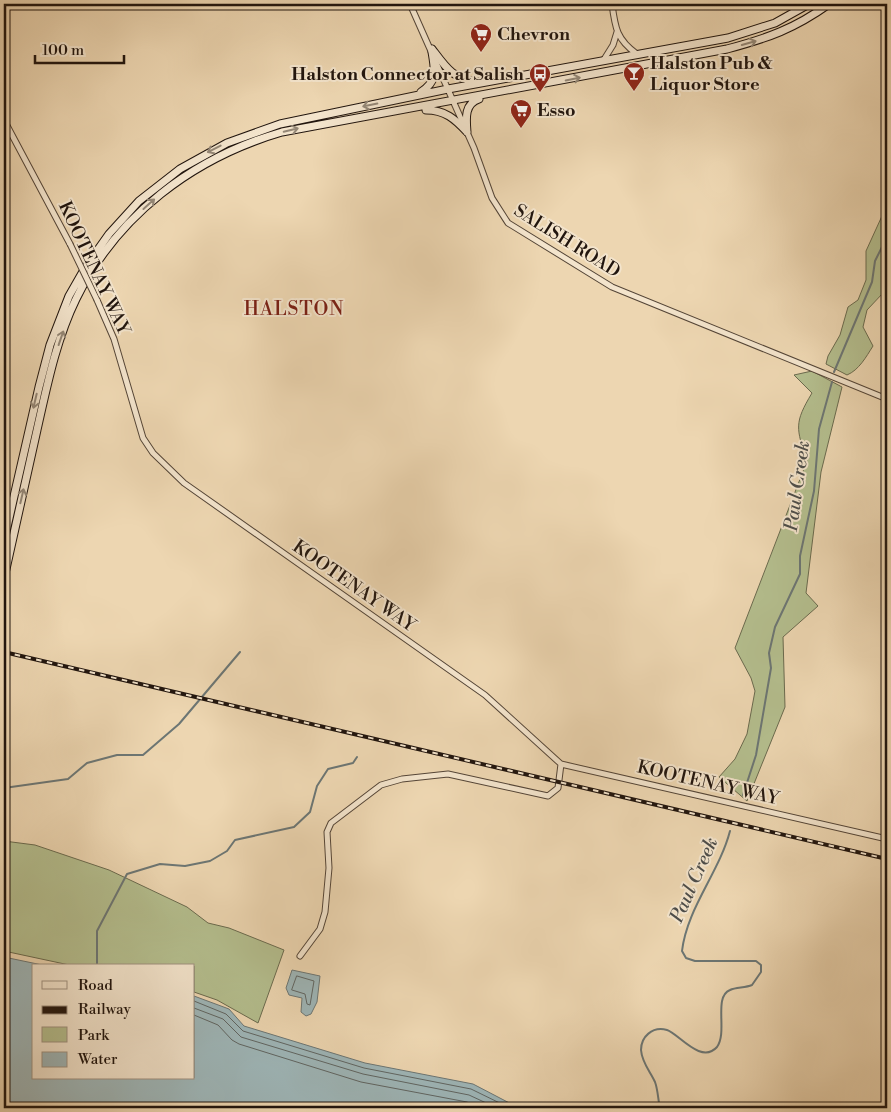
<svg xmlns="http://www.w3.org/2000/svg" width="891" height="1112" font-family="'Libre Bodoni',serif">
<rect width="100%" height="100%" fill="#edd6b1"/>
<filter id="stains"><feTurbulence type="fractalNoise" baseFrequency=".004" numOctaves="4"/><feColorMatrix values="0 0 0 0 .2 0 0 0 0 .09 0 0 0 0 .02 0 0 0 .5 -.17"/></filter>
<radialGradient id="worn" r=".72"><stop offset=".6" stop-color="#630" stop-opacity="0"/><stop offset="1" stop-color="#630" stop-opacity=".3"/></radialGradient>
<!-- green -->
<path fill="#b4be8e" stroke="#6a6a4e" d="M887 205V278L883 293 867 310 863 327 873 346C866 357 859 370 847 375L826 364 828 356 840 335 848 307 858 300 866 280V251Z
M812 371 842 387 821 472 806 593 818 606 783 637 785 707 747 801 719 777 735 759 747 734 755 691 751 678 735 648 807 461C796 428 794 423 812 393L794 375Z
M4 841 35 845 109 870 187 907 208 923 229 928 284 950 258 1023 217 1000 194 992V966H74L4 951Z"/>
<!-- water -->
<path fill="#9eb6b8" stroke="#6c7674" d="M4 957 47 966H34V1078H194V996L229 1009 244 1026 365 1063 473 1084 519 1108H4Z
M292 970 320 976 317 1002 311 1014 306 1016 301 1012 302 998 289 995 286 988Z"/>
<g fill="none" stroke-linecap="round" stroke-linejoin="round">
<!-- shore -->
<path stroke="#606663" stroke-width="1" d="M297 976 314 981 310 1005 307 1004 305 994 292 990Z
M194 1001 226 1014 243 1031 364 1068 471 1089 510 1108
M194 1008 223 1019 241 1037 363 1074 469 1095 497 1108
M194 1015 218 1025 232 1040 239 1044 361 1082 467 1102 480 1108"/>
<!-- stream -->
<path stroke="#6c7674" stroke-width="2" d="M834 372 872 282 875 261 887 237
M4 788 68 779 87 763 117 755H143L179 724 240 652
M743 795 756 755 771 668 769 653 775 627 800 574V556L814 491 819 429 832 382
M97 966V931L127 874 160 864 185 866 210 861 227 851 235 840 294 827 310 812 317 786 328 769 353 763 357 757
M660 1108C658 1100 658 1090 655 1082 650 1071 642 1063 641 1050 641 1037 652 1026 667 1030 678 1033 701 1065 717 1047 728 1032 713 997 730 990 736 987 745 988 752 985L761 972V965L756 961H695L686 958 682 951C687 908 719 873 730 831"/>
<!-- street casing -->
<g stroke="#544537" stroke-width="7">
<path id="street" d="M410 4 474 148 492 198 508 223 612 287 887 399
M612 4C615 28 617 40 637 54
M603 61 613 45 617 32
M4 120 70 244
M97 300 114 339 143 438 153 453 184 483 485 695 561 764 887 839
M300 956 320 929 325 912 329 868 327 832 331 823 381 785 402 779 448 774 548 796 558 788 561 764"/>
</g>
<!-- secondary casing -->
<g stroke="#21150e" stroke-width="9">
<path id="secondary" d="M432 49C447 69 452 78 478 82
M421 92C438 81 435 70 432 52
M426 110C445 110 455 119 467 132
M467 132C466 119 464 104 479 99
M4 540 39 387 50 345 69 296 85 268 109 234 139 201 180 169 227 143 280 124 448 89 728 38 775 23 809 4
M4 578C15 528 26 479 37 430 47 386 56 340 76 299 117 215 193 158 282 132L727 49C768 38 794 29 829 4"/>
</g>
<!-- street -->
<use href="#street" stroke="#f3e4cc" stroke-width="5"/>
<!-- secondary -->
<use href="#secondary" stroke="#f3e4cc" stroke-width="7"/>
<!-- rail casing -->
<g stroke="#21150e" stroke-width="4">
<path id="rail" d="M4 652 887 859"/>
</g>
<!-- rail -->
<use href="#rail" stroke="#f3e4cc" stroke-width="2" stroke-dasharray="5.5" stroke-linecap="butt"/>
<!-- street-bridge casing -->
<g stroke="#544537" stroke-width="7" stroke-linecap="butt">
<path id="street-bridge" d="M70 244 97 300"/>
</g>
<!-- street-bridge -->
<use href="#street-bridge" stroke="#f3e4cc" stroke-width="5"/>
</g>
<!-- one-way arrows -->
<defs><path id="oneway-shaft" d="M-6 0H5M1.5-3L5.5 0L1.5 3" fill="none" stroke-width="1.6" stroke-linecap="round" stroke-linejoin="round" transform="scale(1.25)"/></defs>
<g stroke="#948776">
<use href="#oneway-shaft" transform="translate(749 43) rotate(-16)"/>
<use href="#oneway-shaft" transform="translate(573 79) rotate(-11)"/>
<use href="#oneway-shaft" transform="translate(370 105) rotate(169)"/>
<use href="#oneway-shaft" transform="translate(291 130) rotate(-13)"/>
<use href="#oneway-shaft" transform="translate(214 149) rotate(153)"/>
<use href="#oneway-shaft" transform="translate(149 204) rotate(-42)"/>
<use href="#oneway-shaft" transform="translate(61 338) rotate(-71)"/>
<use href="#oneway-shaft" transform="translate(35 401) rotate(103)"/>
<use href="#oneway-shaft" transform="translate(22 496) rotate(-77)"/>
</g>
<!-- icons -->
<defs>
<g id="supermarket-pin" transform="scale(1.125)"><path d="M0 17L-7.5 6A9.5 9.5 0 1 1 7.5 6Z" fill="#8f2418" stroke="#f3e4cc"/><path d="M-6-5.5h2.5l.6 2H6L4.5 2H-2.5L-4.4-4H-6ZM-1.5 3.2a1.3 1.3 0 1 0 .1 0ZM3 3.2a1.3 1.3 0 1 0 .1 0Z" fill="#fff"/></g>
<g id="bar-pin" transform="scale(1.125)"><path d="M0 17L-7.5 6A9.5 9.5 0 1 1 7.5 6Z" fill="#8f2418" stroke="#f3e4cc"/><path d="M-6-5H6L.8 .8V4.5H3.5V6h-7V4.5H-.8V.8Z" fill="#fff"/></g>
<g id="bus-pin" transform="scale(1.125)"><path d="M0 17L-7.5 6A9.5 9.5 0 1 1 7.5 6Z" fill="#8f2418" stroke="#f3e4cc"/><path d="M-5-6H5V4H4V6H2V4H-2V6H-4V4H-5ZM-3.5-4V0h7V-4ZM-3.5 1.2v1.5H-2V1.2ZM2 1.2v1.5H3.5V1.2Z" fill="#fff"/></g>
</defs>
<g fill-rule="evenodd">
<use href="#supermarket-pin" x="481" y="34"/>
<use href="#bar-pin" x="634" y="73"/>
<use href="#bus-pin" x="540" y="74"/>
<use href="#supermarket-pin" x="521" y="110"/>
</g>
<g text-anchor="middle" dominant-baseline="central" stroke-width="4" stroke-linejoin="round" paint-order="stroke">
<!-- poi labels -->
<g font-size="18" font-weight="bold" fill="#21150e" stroke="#f3e4cc" text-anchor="start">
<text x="497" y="34">Chevron</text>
<text x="650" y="63">Halston Pub &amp;<tspan x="650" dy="21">Liquor Store</tspan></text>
<text x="524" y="74" text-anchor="end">Halston Connector at Salish</text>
<text x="537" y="110">Esso</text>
</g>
<!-- street labels -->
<g font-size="18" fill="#21150e" stroke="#f3e4cc">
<text transform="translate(567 241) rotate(32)">SALISH ROAD</text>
<text transform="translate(94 268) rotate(65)">KOOTENAY WAY</text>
<text transform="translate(354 586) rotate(35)">KOOTENAY WAY</text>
<text transform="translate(708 783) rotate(13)">KOOTENAY WAY</text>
</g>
<!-- neighbourhood labels -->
<g font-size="19" letter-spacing="1" fill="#7a1f14" stroke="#f3e4cc">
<text x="294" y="309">HALSTON</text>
</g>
<!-- water labels -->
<g font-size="19" font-style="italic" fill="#4d4d4a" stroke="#f3e4cc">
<text transform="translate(797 486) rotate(-82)">Paul Creek</text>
<text transform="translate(694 880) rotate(-66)">Paul Creek</text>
</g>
</g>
<!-- margin -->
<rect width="891" height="1112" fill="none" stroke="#edd6b1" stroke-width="20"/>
<rect x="5" y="5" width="881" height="1102" fill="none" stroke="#21150e" stroke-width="2.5"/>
<rect x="10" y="10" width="871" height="1092" fill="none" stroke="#21150e"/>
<!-- legend -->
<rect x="32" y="964" width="162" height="115" fill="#f3e4cc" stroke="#9f9180"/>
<rect x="42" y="981" width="25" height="8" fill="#f3e4cc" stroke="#9f9180"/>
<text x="78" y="990" font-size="15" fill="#21150e">Road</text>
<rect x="42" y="1006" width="25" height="8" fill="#21150e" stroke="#9f9180"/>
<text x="78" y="1014" font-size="15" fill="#21150e">Railway</text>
<rect x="42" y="1027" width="25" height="15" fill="#b4be8e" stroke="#9f9180"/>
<text x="78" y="1040" font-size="15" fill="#21150e">Park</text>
<rect x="42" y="1052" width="25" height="15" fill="#9eb6b8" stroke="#9f9180"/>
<text x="78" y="1064" font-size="15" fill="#21150e">Water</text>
<!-- scale -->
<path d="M35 55v8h89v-8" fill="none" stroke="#21150e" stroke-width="2.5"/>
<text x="42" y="55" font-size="15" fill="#21150e" stroke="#f3e4cc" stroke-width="4" paint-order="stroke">100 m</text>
<rect width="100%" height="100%" filter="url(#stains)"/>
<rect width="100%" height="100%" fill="url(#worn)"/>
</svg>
